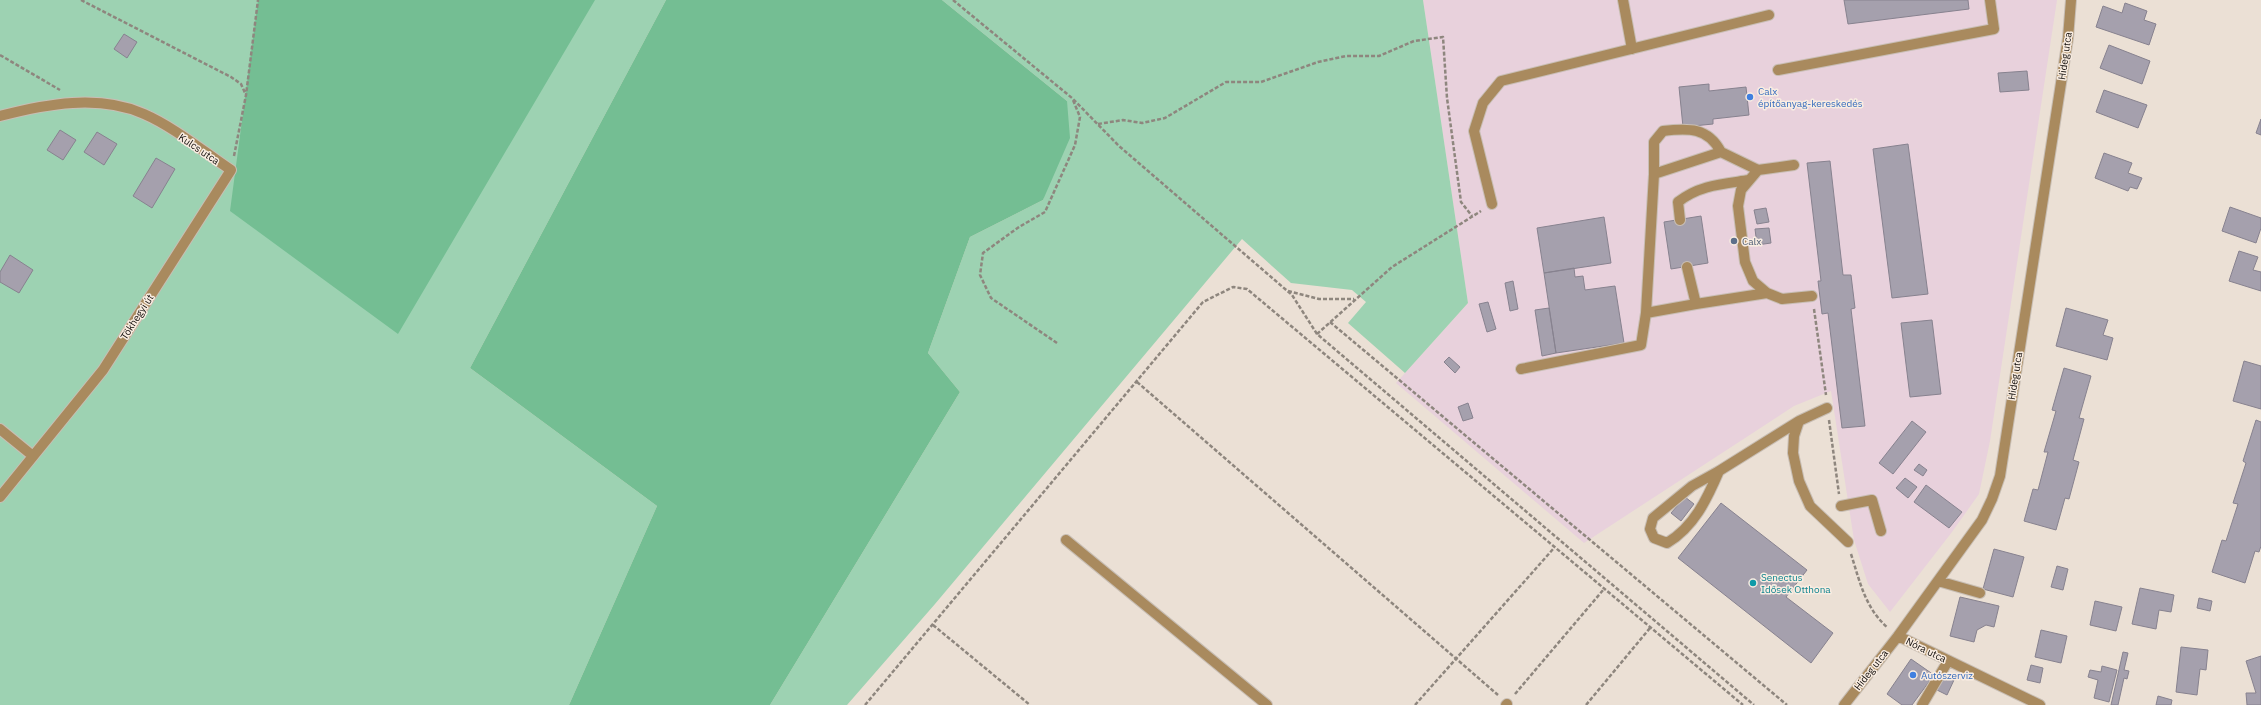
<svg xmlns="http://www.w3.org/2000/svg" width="2261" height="705" font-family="'IBM Plex Sans',sans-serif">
<rect width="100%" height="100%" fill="#ebe0d5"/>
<!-- industrial -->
<path fill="#e8d1dc" d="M1423 0H2057L1990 441 1979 494 1952 532 1890 612 1868 584 1854 540 1831 391 1794 406 1584 543 1396 383 1468 303Z"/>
<!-- green -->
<path fill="#9dd2b2" d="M0 0H666L470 368 657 506 569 705H0Z
M942 0H1423L1468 303 1405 373 1348 323 1366 302 1352 290 1291 283 1242 239 935 604 847 705H770L960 392 928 353 970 237 1043 200 1067 101Z"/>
<!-- forest -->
<path fill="#74be93" d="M258 0H595L398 334 230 211Z
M666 0H942L1067 101 1070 138 1043 200 970 237 928 353 960 392 770 705H569L657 506 470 368Z"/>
<!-- building -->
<path fill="#a5a0ad" stroke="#87828f" d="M1844 0H1968L1969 9 1848 24Z
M2125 3 2147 11 2144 20 2156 24 2149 45 2096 27 2103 6 2122 13Z
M124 34 137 42 127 58 114 49Z
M2109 45 2150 61 2142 84 2100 68Z
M2027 71 2029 90 2000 92 1998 73Z
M1709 84V91L1746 87 1749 115 1713 119V124L1683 127 1679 87Z
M2104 90 2147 105 2138 128 2096 112Z
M2261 119V135L2256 133Z
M60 130 76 140 63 160 47 150Z
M97 132 117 144 104 165 84 152Z
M1908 144 1928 294 1892 298 1873 149Z
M2104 153 2132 163 2128 173 2142 178 2137 189 2130 187 2128 191 2095 178Z
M156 158 175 169 152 208 133 196Z
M1830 161 1843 275H1851L1855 308 1851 309 1865 426 1842 428 1828 313 1822 314 1818 281H1821L1807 163Z
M2230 207 2261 218V228L2256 243 2222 231Z
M1766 208 1769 222 1757 224 1754 210Z
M1701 216 1708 263 1671 269 1664 222Z
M1604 217 1611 263 1544 273 1537 228Z
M1769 228 1771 243 1757 245 1755 229Z
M2239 251 2258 257 2253 270 2261 272V291L2229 281Z
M10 255 33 270 19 293 0 282V272Z
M1574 268 1575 277 1583 276 1585 290 1615 286 1624 343 1556 353 1544 273Z
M1513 281 1518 309 1510 311 1505 283Z
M1488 302 1496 329 1487 332 1479 304Z
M1549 308 1556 353 1542 356 1535 310Z
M2066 308 2108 320 2103 335 2113 338 2107 360 2056 346Z
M1932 320 1941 394 1910 397 1901 323Z
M1449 357 1460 367 1455 373 1444 362Z
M2244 361 2261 366V409L2233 401Z
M2064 368 2091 376 2079 418 2084 419 2073 460 2079 462 2069 499 2065 498 2056 530 2024 521 2033 489 2038 490 2048 452H2044L2056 411 2052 410Z
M1468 403 1473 418 1463 421 1458 407Z
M2256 420 2261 422V546L2259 552 2255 551 2245 583 2212 572 2222 540 2226 541 2238 504 2233 503 2246 463 2243 461Z
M1912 421 1926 432 1893 474 1879 463Z
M1919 464 1927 470 1923 476 1914 470Z
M1905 478 1917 487 1908 498 1896 488Z
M1926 485 1962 512 1949 528 1914 502Z
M1685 497 1694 504 1681 521 1671 513Z
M1721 503 1807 570 1786 597 1833 633 1811 663 1678 558Z
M1994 549 2024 557 2013 597 1983 589Z
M2057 566 2068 569 2063 590 2051 587Z
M2140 588 2174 595 2171 612 2159 610 2156 629 2132 624Z
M1960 597 1999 606 1994 627 1986 625 1977 630 1974 642 1950 636Z
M2199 598 2212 601 2210 611 2197 608Z
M2095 601 2122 607 2116 631 2090 625Z
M2041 630 2067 636 2061 663 2035 657Z
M2181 647 2208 650 2206 670 2200 669 2197 695 2176 692Z
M2123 652 2128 653 2124 670 2129 671 2127 679 2124 678 2118 705H2111Z
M2261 656V705H2247L2246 693H2256L2246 661Z
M1911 659 1934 675 1912 705H1902L1887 694Z
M2031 665 2043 668 2040 683 2027 680Z
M2102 666 2117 670 2109 702 2094 698 2098 680 2088 677 2090 670 2101 672Z
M1945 675 1954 680 1947 695 1937 690Z
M2158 696 2172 700 2171 705H2156Z"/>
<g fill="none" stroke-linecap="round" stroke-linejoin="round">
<!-- minor casing -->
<g stroke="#c8beb4" stroke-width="12">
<path id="minor" d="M1623 0 1632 49
M1778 70 1994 29 1990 0
M0 116C46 104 99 94 144 114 174 127 204 152 231 170L103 370 0 497
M1794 165 1758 170 1741 190 1738 206 1745 262 1753 281 1767 293 1782 299 1812 296
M1654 174V142L1663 131C1688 128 1708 127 1721 152
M1492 204 1474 131 1483 103 1501 81 1769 15
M1680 220 1678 202C1699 185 1723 184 1749 180
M1687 267 1696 304 1767 293
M1646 313 1696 304
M1521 369 1641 345 1646 313 1654 174 1721 152 1758 170
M1827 408 1799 421 1794 436 1793 453 1799 481 1810 506 1848 542
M0 429 33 456
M1719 471C1707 499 1694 527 1667 543L1654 538 1650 529 1653 518 1692 486 1719 471 1799 421
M1841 506 1872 500 1881 531
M1066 540 1267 705
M1938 581 1980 593
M1898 636 2040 705
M1506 705 1507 704
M1844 705 1898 636 1982 520 1992 499 2000 476 2068 38 2071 0
M1922 705 1948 661"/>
</g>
<!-- path -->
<path stroke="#8e867e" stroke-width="2.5" stroke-dasharray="4 2" stroke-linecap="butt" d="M81 0 231 77 241 84 246 95
M953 0 1072 98 1119 146 1292 295 1317 334 1754 705
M0 55 60 90
M1098 124 1123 120 1142 123 1165 118 1226 82H1261L1318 62 1346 56H1379L1414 41 1443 37 1447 98 1461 202 1472 216
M234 156 246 95 258 0
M1288 291 1319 299H1354
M1814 309 1826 395
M1330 322 1787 705
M1317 334 1392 267 1481 211
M1057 343 991 298 980 275 983 253 1019 227 1045 212 1075 145 1080 117 1073 100
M1137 382 1498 695
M1829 420 1839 494
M1851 554C1860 582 1865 608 1888 628
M933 625 1030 705
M1515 694 1604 589
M865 705 1203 302 1233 287 1247 289 1743 705
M1415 705 1554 548
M1586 705 1650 628"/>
<!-- minor -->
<use href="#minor" stroke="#a98a5e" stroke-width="10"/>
</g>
<!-- markers -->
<g fill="#3f7fe0" stroke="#f9ede2" stroke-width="1.5">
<circle cx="1750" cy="97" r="4"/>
<circle cx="1913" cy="675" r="4"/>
</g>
<circle fill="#5c6f8a" stroke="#f9ede2" stroke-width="1.5" cx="1734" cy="241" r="4"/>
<circle fill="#0f9aa8" stroke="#f9ede2" stroke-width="1.5" cx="1753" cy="583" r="4"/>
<g text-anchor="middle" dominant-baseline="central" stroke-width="3" stroke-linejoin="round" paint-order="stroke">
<!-- street labels -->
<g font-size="10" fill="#0f0b08" stroke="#f9ede2">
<text transform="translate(2065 56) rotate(-82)">Hideg utca</text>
<text transform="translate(199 149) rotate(34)">Kulcs utca</text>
<text transform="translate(137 317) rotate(-57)">Tökhegyi út</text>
<text transform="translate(2015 376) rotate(-81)">Hideg utca</text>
<text transform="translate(1926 650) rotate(26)">Nóra utca</text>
<text transform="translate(1871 670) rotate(-52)">Hideg utca</text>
</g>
<!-- shop labels -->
<g font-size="10" fill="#366cbe" stroke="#f9ede2" text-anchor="start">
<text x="1758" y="91">Calx<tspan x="1758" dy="12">építőanyag-kereskedés</tspan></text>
<text x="1921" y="675">Autószerviz</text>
</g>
<!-- service labels -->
<g font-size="10" fill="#4e5e75" stroke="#f9ede2" text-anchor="start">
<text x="1742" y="241">Calx</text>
</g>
<!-- culture labels -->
<g font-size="10" fill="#0d838f" stroke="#f9ede2" text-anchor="start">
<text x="1761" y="577">Senectus<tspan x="1761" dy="12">Idősek Otthona</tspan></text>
</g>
</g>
</svg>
